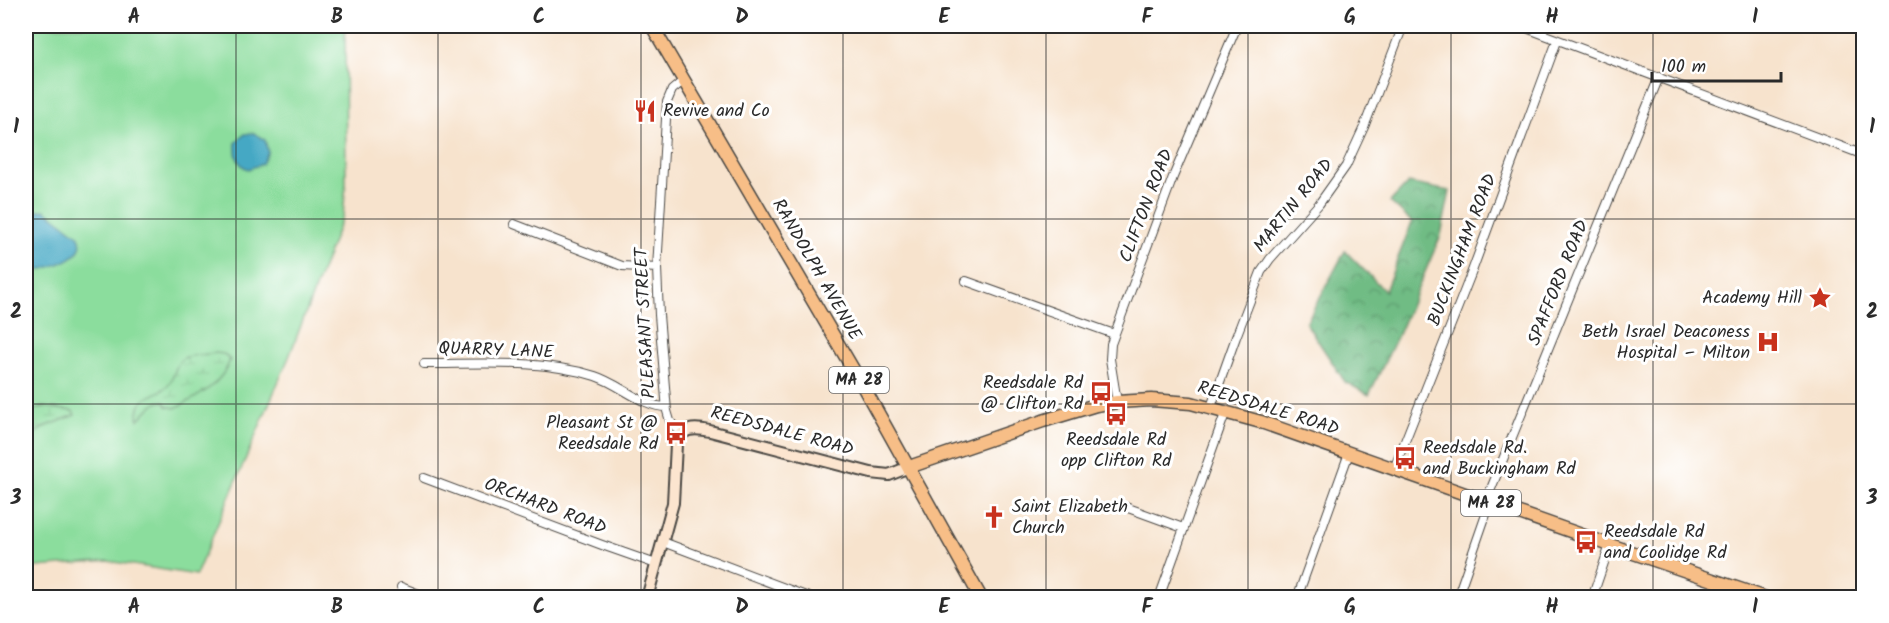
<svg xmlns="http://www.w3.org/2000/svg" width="1889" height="623" font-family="Kalam,sans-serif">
<defs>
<pattern id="forest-crowns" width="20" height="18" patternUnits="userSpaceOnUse" patternTransform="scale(1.5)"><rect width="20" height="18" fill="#70bc84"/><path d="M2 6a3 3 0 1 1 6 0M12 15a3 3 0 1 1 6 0" fill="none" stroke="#5c996c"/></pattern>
<pattern id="wetland-marsh" width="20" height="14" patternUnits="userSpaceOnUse" patternTransform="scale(1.5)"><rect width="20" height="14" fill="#8bdd9d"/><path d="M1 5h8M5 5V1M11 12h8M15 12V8" fill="none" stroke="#78be87"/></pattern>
</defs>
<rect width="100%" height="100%" fill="#fff"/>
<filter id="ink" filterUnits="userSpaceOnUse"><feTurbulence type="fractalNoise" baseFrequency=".0167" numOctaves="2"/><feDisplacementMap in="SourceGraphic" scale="12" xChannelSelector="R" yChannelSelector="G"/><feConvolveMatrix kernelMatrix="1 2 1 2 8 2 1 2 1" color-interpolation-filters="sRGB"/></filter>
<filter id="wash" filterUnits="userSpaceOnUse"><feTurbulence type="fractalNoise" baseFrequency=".008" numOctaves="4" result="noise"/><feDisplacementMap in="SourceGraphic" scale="24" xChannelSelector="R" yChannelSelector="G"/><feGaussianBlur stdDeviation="1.35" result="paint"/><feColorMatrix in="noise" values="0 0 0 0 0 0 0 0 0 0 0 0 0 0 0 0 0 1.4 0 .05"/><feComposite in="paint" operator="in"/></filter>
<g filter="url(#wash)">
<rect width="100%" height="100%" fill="#f7e3cd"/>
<!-- grass -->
<path fill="#8bdd9d" stroke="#5b8464" stroke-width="1.5" d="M26 26H345L346 184 343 215 289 357 196 575 108 561 26 568Z"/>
<!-- forest -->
<path fill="url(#forest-crowns)" stroke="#4e7458" stroke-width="1.5" d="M1408 183 1450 191 1441 235 1397 337 1369 395 1345 382 1306 323 1345 251 1385 291 1412 222 1390 202Z"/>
<!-- wetland -->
<path fill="url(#wetland-marsh)" stroke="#5b8464" stroke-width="1.5" d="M215 353 224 354 230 360C222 384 197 398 175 408L167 406 164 401C151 402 147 413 138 420 136 392 159 398 169 384 175 376 175 364 182 359 191 353 205 356 215 353Z
M44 407 73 411 75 415 47 426 26 438V412Z"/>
<!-- water -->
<path fill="#45a8c4" stroke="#386a78" stroke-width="1.5" d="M254 133 265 140 268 152 262 164 248 169C237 165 235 153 236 142L245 134Z
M45 210 78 235C93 260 41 269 26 274V217L37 211Z"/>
</g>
<g filter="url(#ink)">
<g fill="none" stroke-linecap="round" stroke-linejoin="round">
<!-- street casing -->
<g stroke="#4a4743" stroke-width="10">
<path id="street" d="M1521 26 1864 155
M514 224 622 266 657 268
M966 281 1114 334
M424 364C482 364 539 359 595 376 618 383 643 407 666 407
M1117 402 1110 359 1111 344 1173 177 1237 26
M1211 407 1236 337 1261 272 1270 259 1319 204 1346 166 1364 127 1403 26
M681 434 670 421 667 411 659 315 657 268 667 102 672 90 684 80
M1394 469 1471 274 1557 41
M424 478 602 545 656 564
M1486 501 1659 77
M1120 505 1183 528
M663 542 811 598
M401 587 429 598
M1159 598 1226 411
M1297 598 1349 453
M1457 598 1490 503
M1592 598 1610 545"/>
</g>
<!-- secondary casing -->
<g stroke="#4a4743" stroke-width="14">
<path id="secondary" d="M647 598 673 503 676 444C681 427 695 428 710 431L871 473 889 475 909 467"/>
</g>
<!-- primary casing -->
<g stroke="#4a4743" stroke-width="15">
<path id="primary" d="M652 26 864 388 981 598
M909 467 1043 421 1096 405 1117 402 1151 400 1191 403 1261 422 1610 545 1766 598"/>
</g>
<!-- street -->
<use href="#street" stroke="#fff" stroke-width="8"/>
<!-- secondary -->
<use href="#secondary" stroke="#fce5cf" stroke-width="10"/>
<!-- primary -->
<use href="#primary" stroke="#f7be87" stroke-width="12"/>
</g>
</g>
<!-- grid -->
<path fill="none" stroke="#2b2b2b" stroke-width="1.5" stroke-opacity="0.55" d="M236 26V598M438 26V598M641 26V598M843 26V598M1046 26V598M1248 26V598M1451 26V598M1653 26V598M26 219H1864M26 404H1864"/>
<!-- icons -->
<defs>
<g id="restaurant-bare" transform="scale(1.8)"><path d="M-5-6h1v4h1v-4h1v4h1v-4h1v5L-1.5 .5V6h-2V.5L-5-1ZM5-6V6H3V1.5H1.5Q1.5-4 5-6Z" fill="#c8321e" stroke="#fff" stroke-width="2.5" paint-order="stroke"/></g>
<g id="sight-bare" transform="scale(1.8)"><path d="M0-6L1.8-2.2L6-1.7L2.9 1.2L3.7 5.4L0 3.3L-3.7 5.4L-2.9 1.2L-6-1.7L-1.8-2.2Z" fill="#c8321e" stroke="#fff" stroke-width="2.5" paint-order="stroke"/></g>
<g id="hospital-bare" transform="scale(1.8)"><path d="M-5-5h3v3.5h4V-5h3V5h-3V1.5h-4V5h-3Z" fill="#c8321e" stroke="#fff" stroke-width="2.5" paint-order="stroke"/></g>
<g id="bus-bare" transform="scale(1.8)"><path d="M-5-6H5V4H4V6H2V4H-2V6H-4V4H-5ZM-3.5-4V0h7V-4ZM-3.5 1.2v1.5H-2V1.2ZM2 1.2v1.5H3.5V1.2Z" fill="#c8321e" stroke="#fff" stroke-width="2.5" paint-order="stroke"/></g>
<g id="church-bare" transform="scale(1.8)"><path d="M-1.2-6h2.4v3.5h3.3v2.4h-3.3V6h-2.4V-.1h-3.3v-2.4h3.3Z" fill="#c8321e" stroke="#fff" stroke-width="2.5" paint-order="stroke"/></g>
</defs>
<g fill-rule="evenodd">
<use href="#restaurant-bare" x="645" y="111"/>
<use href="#sight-bare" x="1820" y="298"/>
<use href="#hospital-bare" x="1768" y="342"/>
<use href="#bus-bare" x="1101" y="393"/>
<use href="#bus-bare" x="1116" y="414"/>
<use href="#bus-bare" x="676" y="433"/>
<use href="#bus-bare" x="1405" y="458"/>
<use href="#church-bare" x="994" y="517"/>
<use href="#bus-bare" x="1586" y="542"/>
</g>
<g text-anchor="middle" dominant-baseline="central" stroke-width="6" stroke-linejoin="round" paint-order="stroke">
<!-- shield labels -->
<g fill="#fff" stroke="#6b6b6b" stroke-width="1.5">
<rect x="829" y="367" width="60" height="26" rx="4.5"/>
<rect x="1461" y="490" width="60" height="26" rx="4.5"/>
</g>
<g font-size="16" font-weight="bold" fill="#2b2b2b">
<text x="859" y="380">MA 28</text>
<text x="1491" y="503">MA 28</text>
</g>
<!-- poi labels -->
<g font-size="18" fill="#2b2b2b" stroke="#fff" text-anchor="start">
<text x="663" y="111">Revive and Co</text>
<text x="1802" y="298" text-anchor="end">Academy Hill</text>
<text x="1750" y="332" text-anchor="end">Beth Israel Deaconess<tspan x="1750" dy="21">Hospital – Milton</tspan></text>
<text x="1083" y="383" text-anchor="end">Reedsdale Rd<tspan x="1083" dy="21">@ Clifton Rd</tspan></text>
<text x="658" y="423" text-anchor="end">Pleasant St @<tspan x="658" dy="21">Reedsdale Rd</tspan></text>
<text x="1116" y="440" text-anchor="middle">Reedsdale Rd<tspan x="1116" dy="21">opp Clifton Rd</tspan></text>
<text x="1423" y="448">Reedsdale Rd.<tspan x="1423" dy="21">and Buckingham Rd</tspan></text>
<text x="1012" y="507">Saint Elizabeth<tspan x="1012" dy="21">Church</tspan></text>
<text x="1604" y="532">Reedsdale Rd<tspan x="1604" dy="21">and Coolidge Rd</tspan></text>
</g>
<!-- street labels -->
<g font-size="18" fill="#2b2b2b" stroke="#fff">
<text transform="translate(1147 206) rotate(-69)">CLIFTON ROAD</text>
<text transform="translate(1294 206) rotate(-51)">MARTIN ROAD</text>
<text transform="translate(1463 250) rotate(-69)">BUCKINGHAM ROAD</text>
<text transform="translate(816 270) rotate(60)">RANDOLPH AVENUE</text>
<text transform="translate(1559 283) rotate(-68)">SPAFFORD ROAD</text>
<text transform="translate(646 323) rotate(-93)">PLEASANT STREET</text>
<text transform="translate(496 351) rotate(2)">QUARRY LANE</text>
<text transform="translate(1268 409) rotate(17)">REEDSDALE ROAD</text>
<text transform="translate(782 432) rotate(15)">REEDSDALE ROAD</text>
<text transform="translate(545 507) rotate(21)">ORCHARD ROAD</text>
</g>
</g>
<!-- margin -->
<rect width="1889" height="623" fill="none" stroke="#fff" stroke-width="66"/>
<!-- scale -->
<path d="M1652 72v9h129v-9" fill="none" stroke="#2b2b2b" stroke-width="3"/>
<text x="1661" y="72" font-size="18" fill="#2b2b2b" stroke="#ffffff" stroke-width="4.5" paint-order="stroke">100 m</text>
<rect x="33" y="33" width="1823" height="557" fill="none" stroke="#2b2b2b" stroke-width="2"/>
<g font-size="20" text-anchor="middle" font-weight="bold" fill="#2b2b2b">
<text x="134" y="23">A</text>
<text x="337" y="23">B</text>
<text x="539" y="23">C</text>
<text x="742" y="23">D</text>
<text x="944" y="23">E</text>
<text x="1147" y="23">F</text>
<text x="1350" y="23">G</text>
<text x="1552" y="23">H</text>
<text x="1755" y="23">I</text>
<text x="16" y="133">1</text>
<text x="1872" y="133">1</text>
<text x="16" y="318">2</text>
<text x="1872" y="318">2</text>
<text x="16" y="504">3</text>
<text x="1872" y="504">3</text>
<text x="134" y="613">A</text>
<text x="337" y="613">B</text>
<text x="539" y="613">C</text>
<text x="742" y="613">D</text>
<text x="944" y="613">E</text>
<text x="1147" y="613">F</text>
<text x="1350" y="613">G</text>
<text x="1552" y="613">H</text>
<text x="1755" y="613">I</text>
</g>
</svg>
